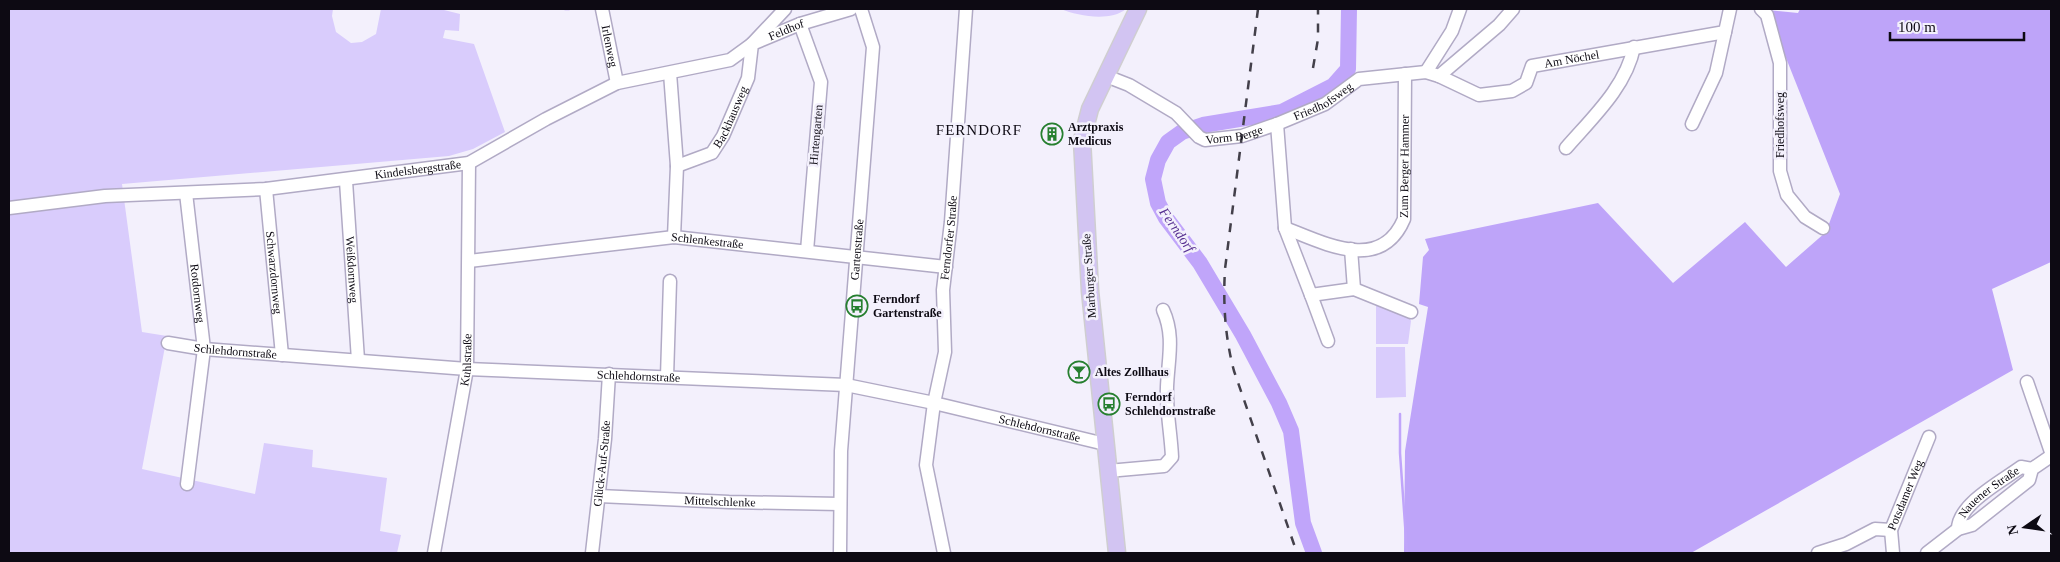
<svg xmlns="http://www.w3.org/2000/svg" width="2060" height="562" font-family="Georgia,serif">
<rect width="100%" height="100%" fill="#f3f0fc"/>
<!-- green -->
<path fill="#d9ccfc" d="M9 9H333L332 16 336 32 351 43 362 42 376 34 381 9H440L460 14 459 31 445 30 443 38 474 44 505 132 473 149 449 156 122 184 142 332 167 336 142 469 255 494 264 443 313 450 312 467 387 478 380 531 401 535 397 553H9Z
M1061 9H1126C1110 22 1078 16 1061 9Z
M1376 300 1408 314 1411 321 1408 344H1376Z
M1376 347H1405L1406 397 1376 398Z"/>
<!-- forest -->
<path fill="#bea4f9" d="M1800 9H2051V262L1992 289 2013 370 1691 553H1404L1405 451 1428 307 1419 304 1423 257 1429 250 1425 239 1598 203 1673 283 1745 222 1786 267 1826 232 1840 194 1767 10 1798 13Z"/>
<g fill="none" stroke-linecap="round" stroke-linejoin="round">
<!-- stream -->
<path stroke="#c0a5fa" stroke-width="2.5" d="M565 9H569
M1400 414V453L1407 553"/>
<!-- river -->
<path stroke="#c0a5fa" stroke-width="16" d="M1314 553 1303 523 1291 431 1279 403 1243 335 1200 263 1166 218 1158 203 1153 179 1158 160 1168 142 1182 132 1203 125 1282 112 1333 86 1348 69 1349 9"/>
<!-- minor casing -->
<g stroke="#b1aac5" stroke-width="15">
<g id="minor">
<path id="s1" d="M602 9 617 83"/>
<path d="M1761 9 1767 15 1780 63V171L1787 195 1805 217 1823 228"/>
<path d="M800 24 821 82 807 251"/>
<path d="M1426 72 1452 31 1460 9"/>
<path d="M670 73 677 166 674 237"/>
<path id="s2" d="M1106 76 1129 85 1176 113 1199 137 1205 140 1242 136 1277 124 1325 104 1359 79 1426 72 1439 76 1499 25 1513 9"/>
<path id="s3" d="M1439 76 1479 95 1512 91 1526 83 1532 66 1725 32 1730 9"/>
<path d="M1277 124 1285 228 1311 295 1354 289 1411 312"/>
<path d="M1692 124 1716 73 1725 32"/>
<path d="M1566 148C1592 118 1626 87 1634 47"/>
<path id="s4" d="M677 166 712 153 723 136 748 78 752 44 800 24 851 9"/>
<path id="s5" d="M346 181 358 360"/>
<path id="s6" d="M266 189 282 355"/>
<path id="s7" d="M186 193 204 349 187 484"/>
<path id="s8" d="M9 208 105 196 266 189 469 163 546 119 617 83 730 60 752 44 785 9"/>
<path id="s9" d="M1285 228C1326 244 1381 273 1404 219L1405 74"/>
<path d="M1351 249 1354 289"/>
<path id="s10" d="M469 261 674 237 946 267"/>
<path d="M1311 295 1328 341"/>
<path id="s11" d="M168 343 204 349 467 369 846 385 934 403 1105 444"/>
<path d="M667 377 670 281"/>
<path d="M2027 382 2051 452"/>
<path d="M1108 471 1164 466 1172 457C1171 434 1166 410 1167 387 1168 360 1175 336 1163 310"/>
<path id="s12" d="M599 496 729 502 840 504"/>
<path id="s13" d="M1958 529C1958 504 2002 481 2021 467L2032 469"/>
<path id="s14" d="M434 553 467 369 469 163"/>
<path id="s15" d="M592 553 605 439 609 374"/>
<path id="s16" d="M840 553 841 451 873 47 861 9"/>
<path id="s17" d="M944 553 926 465 934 403 945 352 943 290 951 222 966 9"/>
<path d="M1818 553 1846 544 1875 529 1891 530"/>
<path id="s18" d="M1893 553 1891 530 1929 437"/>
<path d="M1927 553 1958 529 1972 525 2029 480 2032 469 2051 456"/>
</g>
</g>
<!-- major casing -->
<g stroke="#cfced0" stroke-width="19">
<path id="major" d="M1117 553 1090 291 1082 140 1090 109 1138 9"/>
</g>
<!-- minor -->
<use href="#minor" stroke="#fff" stroke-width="12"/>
<!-- major -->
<use href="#major" stroke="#d2c4f2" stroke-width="16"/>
<!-- rail -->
<path stroke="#43404a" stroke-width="2.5" stroke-dasharray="9 9" stroke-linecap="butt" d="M1258 9 1225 269C1223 304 1225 337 1234 371L1297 553
M1313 68 1318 39V9"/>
</g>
<!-- icons -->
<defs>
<g id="building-ring" transform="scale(1.125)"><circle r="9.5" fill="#f3f0fc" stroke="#267f2f" stroke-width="1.5"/><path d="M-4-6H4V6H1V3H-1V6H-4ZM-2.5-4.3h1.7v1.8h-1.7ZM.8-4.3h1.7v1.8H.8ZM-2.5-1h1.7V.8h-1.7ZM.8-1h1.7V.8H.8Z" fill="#267f2f"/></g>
<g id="bus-ring" transform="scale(1.125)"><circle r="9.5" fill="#f3f0fc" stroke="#267f2f" stroke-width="1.5"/><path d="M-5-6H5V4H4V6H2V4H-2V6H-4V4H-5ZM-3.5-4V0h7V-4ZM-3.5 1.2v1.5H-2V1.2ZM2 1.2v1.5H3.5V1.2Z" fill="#267f2f"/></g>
<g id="bar-ring" transform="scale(1.125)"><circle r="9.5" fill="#f3f0fc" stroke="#267f2f" stroke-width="1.5"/><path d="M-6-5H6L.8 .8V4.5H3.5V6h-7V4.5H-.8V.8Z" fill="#267f2f"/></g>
</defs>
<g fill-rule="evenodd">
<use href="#building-ring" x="1052" y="134"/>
<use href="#bus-ring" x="857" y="306"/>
<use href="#bar-ring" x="1079" y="372"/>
<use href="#bus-ring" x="1109" y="404"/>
</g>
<g text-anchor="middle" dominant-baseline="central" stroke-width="5" stroke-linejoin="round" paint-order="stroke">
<!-- street labels -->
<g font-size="12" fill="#0d0a13" stroke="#f3f0fc">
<text stroke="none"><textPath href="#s4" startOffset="192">Feldhof</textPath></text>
<text stroke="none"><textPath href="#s1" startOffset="38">Irlenweg</textPath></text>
<text stroke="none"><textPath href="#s3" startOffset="152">Am Nöchel</textPath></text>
<text stroke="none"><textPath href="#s2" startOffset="245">Friedhofsweg</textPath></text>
<text stroke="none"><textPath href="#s4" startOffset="78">Backhausweg</textPath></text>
<text transform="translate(1780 125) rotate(-90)">Friedhofsweg</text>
<text stroke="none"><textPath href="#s2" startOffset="149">Vorm Berge</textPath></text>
<text transform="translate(816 135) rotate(-85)">Hirtengarten</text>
<text stroke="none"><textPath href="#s9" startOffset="189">Zum Berger Hammer</textPath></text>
<text stroke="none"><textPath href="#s8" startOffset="411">Kindelsbergstraße</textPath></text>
<text stroke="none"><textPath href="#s17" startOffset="319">Ferndorfer Straße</textPath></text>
<text stroke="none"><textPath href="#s10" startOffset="240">Schlenkestraße</textPath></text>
<text stroke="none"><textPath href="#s16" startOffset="304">Gartenstraße</textPath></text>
<text stroke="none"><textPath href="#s5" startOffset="89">Weißdornweg</textPath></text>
<text stroke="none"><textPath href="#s6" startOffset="84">Schwarzdornweg</textPath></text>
<text transform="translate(1089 276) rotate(-94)">Marburger Straße</text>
<text stroke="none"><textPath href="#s7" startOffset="101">Rotdornweg</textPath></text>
<text stroke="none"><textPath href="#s11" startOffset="68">Schlehdornstraße</textPath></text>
<text stroke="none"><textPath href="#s14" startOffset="196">Kuhlstraße</textPath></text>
<text stroke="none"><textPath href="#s11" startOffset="472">Schlehdornstraße</textPath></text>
<text stroke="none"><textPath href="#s11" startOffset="878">Schlehdornstraße</textPath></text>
<text stroke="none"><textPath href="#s15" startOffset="90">Glück-Auf-Straße</textPath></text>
<text stroke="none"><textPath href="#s13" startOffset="50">Nauener Straße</textPath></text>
<text stroke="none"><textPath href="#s18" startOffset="61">Potsdamer Weg</textPath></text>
<text stroke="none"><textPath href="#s12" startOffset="121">Mittelschlenke</textPath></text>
</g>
<!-- poi labels -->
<g font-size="12" font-weight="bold" fill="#0d0a13" stroke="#f3f0fc" text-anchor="start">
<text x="1068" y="127">Arztpraxis<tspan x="1068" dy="14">Medicus</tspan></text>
<text x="873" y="299">Ferndorf<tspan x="873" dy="14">Gartenstraße</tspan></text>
<text x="1095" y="372">Altes Zollhaus</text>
<text x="1125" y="397">Ferndorf<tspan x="1125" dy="14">Schlehdornstraße</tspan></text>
</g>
<!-- water labels -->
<g font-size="14" font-style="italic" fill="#573091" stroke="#f3f0fc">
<text transform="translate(1177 230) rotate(55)">Ferndorf</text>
</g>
<!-- quarter labels -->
<g font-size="15" letter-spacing="1" fill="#0d0a13" stroke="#f3f0fc">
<text x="979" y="130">FERNDORF</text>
</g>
</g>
<!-- border -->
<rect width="2060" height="562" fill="none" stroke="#0d0a13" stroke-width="20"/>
<!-- north arrow -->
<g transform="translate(2025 527) rotate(257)" stroke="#f3f0fc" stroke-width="4" paint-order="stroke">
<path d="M0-4L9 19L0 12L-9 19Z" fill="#0d0a13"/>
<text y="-8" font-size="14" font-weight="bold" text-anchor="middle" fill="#0d0a13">N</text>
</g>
<!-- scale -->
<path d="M1890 32v8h134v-8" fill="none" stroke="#0d0a13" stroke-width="2.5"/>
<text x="1898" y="32" font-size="15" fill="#0d0a13" stroke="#f3f0fc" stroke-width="4" paint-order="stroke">100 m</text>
</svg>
